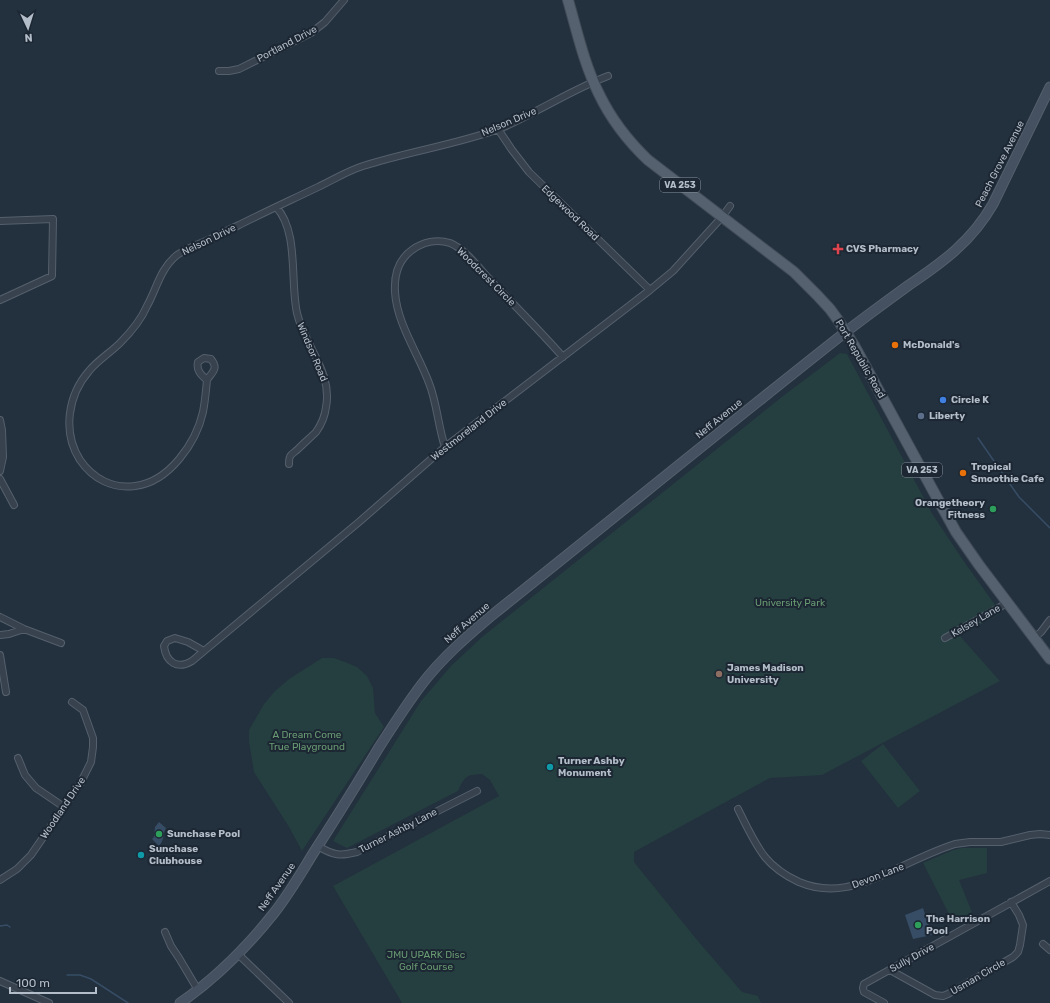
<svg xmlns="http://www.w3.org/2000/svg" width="1050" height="1003" font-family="Rubik,sans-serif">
<rect width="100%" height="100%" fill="#23303e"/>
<!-- green -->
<path fill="#253e3f" d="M840 353 847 354 933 515 965 563 1001 613 960 636 1000 681 822 775 770 778 634 852V862L698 941 742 992 758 996 761 1003H402L333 886 499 796 490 780 482 774C466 775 465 776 458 791L347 848 333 841 421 701 451 666 482 637 783 396Z
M322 658H334L345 662 357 667 367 676 373 688 375 713 384 727 302 851 289 827 254 772 249 742V730L264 704 275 691 289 679Z
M883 744 920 791 898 808 861 761Z
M962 848H987V873L959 880 972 912 953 922 923 863 953 850Z"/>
<!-- water -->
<path fill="#364d65" d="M159 822 166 828C162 835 165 839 159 846L152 839 154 837 155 827Z
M923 908 932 935 913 939 905 915Z"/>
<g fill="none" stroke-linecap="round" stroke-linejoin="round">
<!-- stream -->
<path stroke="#364d65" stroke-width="1.5" d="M978 438 1019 497 1050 528
M0 926 7 925 10 927
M67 975H80L91 979 128 1003"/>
<!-- minor casing -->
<g stroke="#55606c" stroke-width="8">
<path id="minor" d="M219 71H229L239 69 311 33 325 22 344 0
M498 129 512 150 529 172 650 290
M276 207C299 231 290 282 297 313 304 345 333 372 326 407 325 416 321 425 316 432 310 438 304 443 298 449 296 451 293 453 291 455 289 457 289 461 289 464
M0 221 53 219 52 276 0 300
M204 358 211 359C219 369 212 372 207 380 201 375 196 370 198 362Z
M207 380C206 391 205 402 203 412 196 443 169 482 135 486 113 489 93 479 80 460 62 432 68 395 89 371 98 360 110 353 120 343 131 332 141 320 147 306 157 288 160 269 177 255 186 249 196 245 206 241 217 236 228 230 239 225 265 212 291 200 318 187 333 180 347 171 363 166 407 152 453 145 496 130 508 126 519 120 530 114 556 101 581 86 608 76
M0 420 2 430 3 457 0 471
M445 447C438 426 437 403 429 383 418 353 397 324 395 292 394 275 398 260 412 250 423 242 437 239 450 243 467 250 481 271 494 284 517 308 541 332 563 357
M0 479 14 505
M0 617 24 629 61 643
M0 635 9 634 24 629
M175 638 188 642 204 651C200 654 196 658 192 661 177 670 166 662 164 646L167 641Z
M945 638 1007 603
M1034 638 1041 632 1050 620
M204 651 359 522 445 447 650 290 673 271 722 217 730 206
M0 655 6 692
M18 758 25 775 36 788 64 807
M738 809C746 825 754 843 765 857 774 868 786 876 799 882 832 896 860 885 890 872 911 862 933 851 955 844L970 842H1001L1030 835 1040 834 1050 835
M318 846C334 856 340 856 357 852L477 791
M0 880 17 869 31 855 81 782 91 762 93 747V738L83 710 72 702
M165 932 171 946 179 958 198 990
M1043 944 1050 950
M238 954 289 1003
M890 970 935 995 943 996 948 994 1013 957 1018 952 1020 945 1023 925 1019 915 1011 902
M0 981 49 1003
M884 1003 864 992 863 988 864 984 1050 881"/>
</g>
<!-- secondary casing -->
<g stroke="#55606c" stroke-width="11">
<path id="secondary" d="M180 1003C216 978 247 947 274 913 289 894 301 873 314 852 336 818 357 784 378 749 392 727 406 705 422 684 442 658 466 637 491 616 609 522 725 427 843 334 865 317 887 301 909 285 943 262 972 241 993 204L1050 87"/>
</g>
<!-- primary casing -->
<g stroke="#404b57" stroke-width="12">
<path id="primary" d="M568 0C577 31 584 64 599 94 611 119 628 141 648 160L794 272 817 295 830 309 838 320 855 347 936 496 956 532 979 565 1050 659"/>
</g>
<!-- minor -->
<use href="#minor" stroke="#37424e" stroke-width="6"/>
<!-- secondary -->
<use href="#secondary" stroke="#455161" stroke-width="9"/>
<!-- primary -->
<use href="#primary" stroke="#55616e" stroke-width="10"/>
</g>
<!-- markers -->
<path fill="#e0444e" stroke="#1c2733" stroke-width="1.5" d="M836 243h4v4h4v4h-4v4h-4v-4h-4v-4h4z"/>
<g fill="#e8710a" stroke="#1c2733" stroke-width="1.5">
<circle cx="895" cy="345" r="4"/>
<circle cx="963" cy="473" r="4"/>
</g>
<circle fill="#3f7fe0" stroke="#1c2733" stroke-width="1.5" cx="943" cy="400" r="4"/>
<circle fill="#5c6f8a" stroke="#1c2733" stroke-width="1.5" cx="921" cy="416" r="4"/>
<g fill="#2e9e5b" stroke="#1c2733" stroke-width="1.5">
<circle cx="993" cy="509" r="4"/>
<circle cx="159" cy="834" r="4"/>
<circle cx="918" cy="925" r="4"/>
</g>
<circle fill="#8d6e63" stroke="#1c2733" stroke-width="1.5" cx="719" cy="674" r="4"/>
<g fill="#0f9aa8" stroke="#1c2733" stroke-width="1.5">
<circle cx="550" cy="767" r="4"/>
<circle cx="141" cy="855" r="4"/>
</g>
<g text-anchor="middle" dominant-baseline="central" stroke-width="4" stroke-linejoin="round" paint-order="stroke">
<!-- shield labels -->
<g fill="#1c2733" stroke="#86909c" stroke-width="1">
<rect x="660" y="178" width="40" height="14" rx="3"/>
<rect x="902" y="463" width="40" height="14" rx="3"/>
</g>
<g font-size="9" font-weight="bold" fill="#b3bdc9">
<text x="680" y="185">VA 253</text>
<text x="922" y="470">VA 253</text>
</g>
<!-- street labels -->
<g font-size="10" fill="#b3bdc9" stroke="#1c2733">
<text transform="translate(287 44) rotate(-28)">Portland Drive</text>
<text transform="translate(509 122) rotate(-23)">Nelson Drive</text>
<text transform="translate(1000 164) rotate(-63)">Peach Grove Avenue</text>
<text transform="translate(570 213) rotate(44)">Edgewood Road</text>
<text transform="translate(209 240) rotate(-26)">Nelson Drive</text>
<text transform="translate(486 277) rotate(45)">Woodcrest Circle</text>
<text transform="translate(312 352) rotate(67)">Windsor Road</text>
<text transform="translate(860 359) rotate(60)">Port Republic Road</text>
<text transform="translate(719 419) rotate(-39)">Neff Avenue</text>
<text transform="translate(469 430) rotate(-38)">Westmoreland Drive</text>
<text transform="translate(976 621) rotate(-30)">Kelsey Lane</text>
<text transform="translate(467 623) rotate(-41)">Neff Avenue</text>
<text transform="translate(63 808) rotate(-56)">Woodland Drive</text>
<text transform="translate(398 831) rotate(-27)">Turner Ashby Lane</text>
<text transform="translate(878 876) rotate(-21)">Devon Lane</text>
<text transform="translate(277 887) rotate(-55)">Neff Avenue</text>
<text transform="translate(912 958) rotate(-29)">Sully Drive</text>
<text transform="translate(978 977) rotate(-30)">Usman Circle</text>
</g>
<!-- poi labels -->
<g font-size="10" font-weight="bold" fill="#b3bdc9" stroke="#1c2733" text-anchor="start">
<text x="846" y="249">CVS Pharmacy</text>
<text x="903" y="345">McDonald's</text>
<text x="951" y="400">Circle K</text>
<text x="929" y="416">Liberty</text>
<text x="971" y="467">Tropical<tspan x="971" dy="12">Smoothie Cafe</tspan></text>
<text x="985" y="503" text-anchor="end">Orangetheory<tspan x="985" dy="12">Fitness</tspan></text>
<text x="727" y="668">James Madison<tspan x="727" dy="12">University</tspan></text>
<text x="558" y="761">Turner Ashby<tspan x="558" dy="12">Monument</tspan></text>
<text x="167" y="834">Sunchase Pool</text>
<text x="149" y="849">Sunchase<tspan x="149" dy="12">Clubhouse</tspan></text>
<text x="926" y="919">The Harrison<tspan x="926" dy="12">Pool</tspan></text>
</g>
<!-- park labels -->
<g font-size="10" fill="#699b72" stroke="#1c2733">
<text x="790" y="603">University Park</text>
<text x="307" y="735">A Dream Come<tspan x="307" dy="12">True Playground</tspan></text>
<text x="426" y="955">JMU UPARK Disc<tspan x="426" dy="12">Golf Course</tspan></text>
</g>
</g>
<!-- north arrow -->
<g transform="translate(28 28) rotate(176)" stroke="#1c2733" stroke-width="3" paint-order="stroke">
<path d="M0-3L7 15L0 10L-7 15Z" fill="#b3bdc9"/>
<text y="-6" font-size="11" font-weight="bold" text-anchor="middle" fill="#b3bdc9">N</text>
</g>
<!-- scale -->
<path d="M10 987v6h86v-6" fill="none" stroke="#b3bdc9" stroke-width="2"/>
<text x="16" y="987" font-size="12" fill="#b3bdc9" stroke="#1c2733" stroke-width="3" paint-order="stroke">100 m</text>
</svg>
